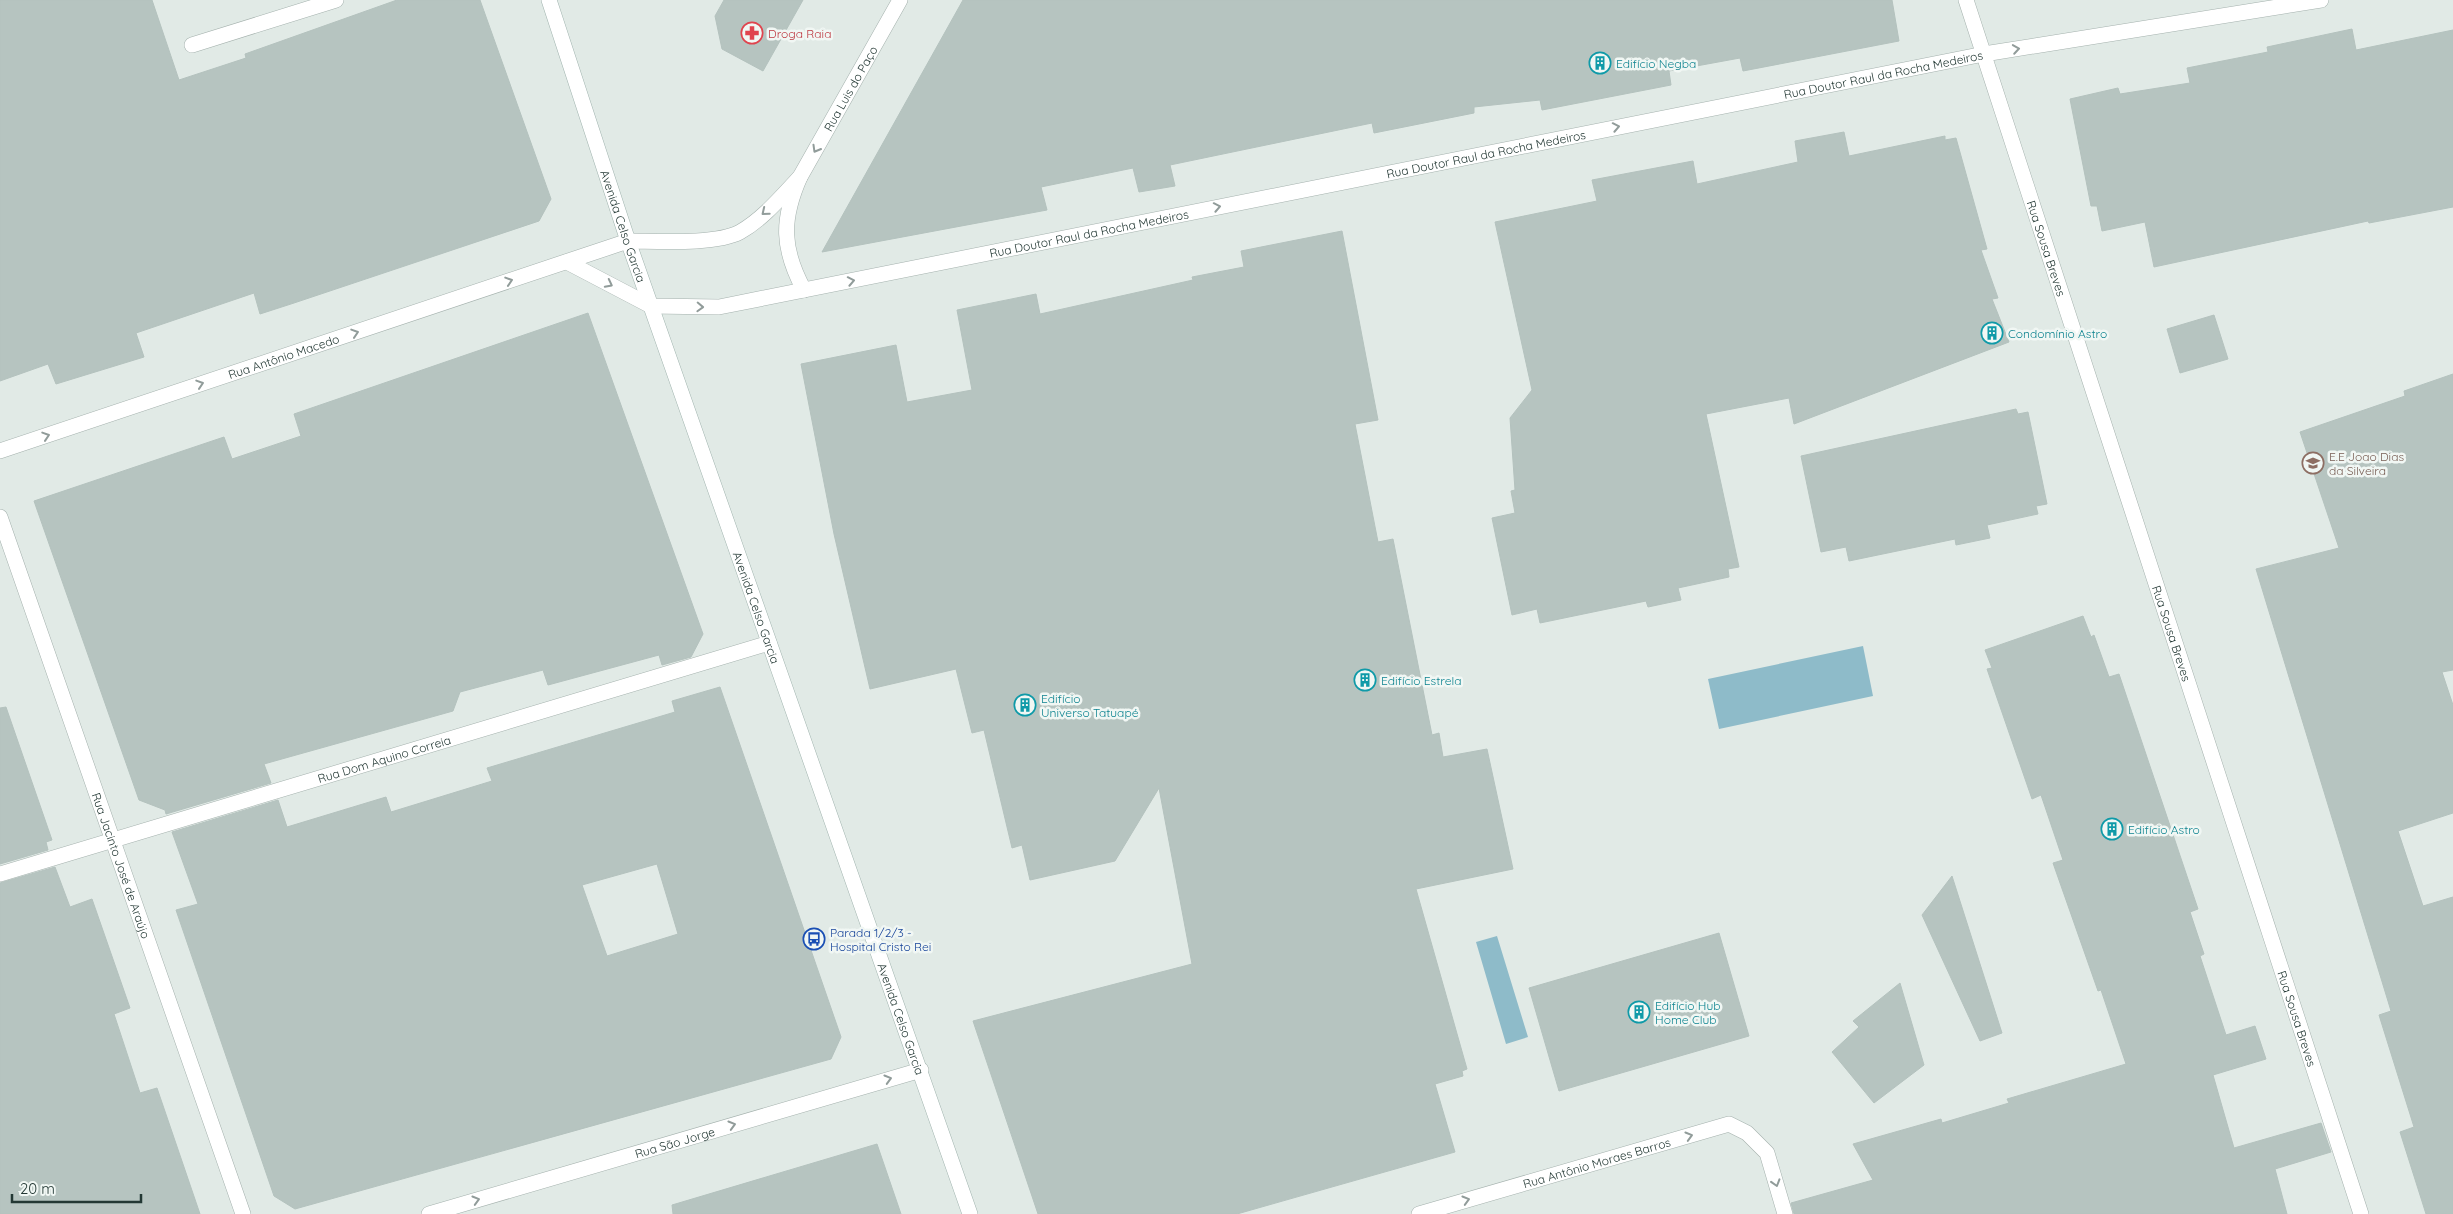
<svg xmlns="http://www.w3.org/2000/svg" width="2453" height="1214" font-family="Quicksand,sans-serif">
<rect width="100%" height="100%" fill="#e1eae6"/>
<!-- water -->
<path fill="#8ebbc9" d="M1863 646 1873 696 1719 729 1708 679Z
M1497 936 1528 1037 1506 1044 1476 942Z"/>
<!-- building -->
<path fill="#b6c4c0" stroke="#b4c2be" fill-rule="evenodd" d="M0 0H152L179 80 246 58 245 54 397 0H480L551 199 539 221 294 303 260 314 254 293 136 333 144 357 56 384 48 364 0 381Z
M724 0H803L763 71 722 49 715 16Z
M963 0H1892L1899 41 1743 71 1740 58 1669 71 1671 85 1542 110 1540 100 1474 107V113L1374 133 1372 123 1170 165 1175 186 1139 192 1133 168 1041 187 1047 210 822 252Z
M2352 29 2356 50 2453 30V207L2369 223 2368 221 2154 267 2145 222 2102 231 2097 206H2091L2070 99 2118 88 2120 94 2190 83 2187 68 2268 52 2267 47Z
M1844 132 1849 156 1945 136V140L1956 138 1987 249 1981 250 1998 298 1992 299 2009 342 1794 424 1789 398 1706 414 1739 567 1728 569 1729 577 1678 588 1681 600 1648 607 1646 601 1540 623 1537 609 1512 615 1492 518 1515 513 1511 491 1515 490 1510 418 1532 390 1495 222 1597 201 1592 180 1693 161 1697 184 1798 162 1795 141Z
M1342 231 1378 420 1355 424 1378 542 1393 539 1432 735 1439 733 1443 757 1487 749 1513 869 1416 889 1467 1069 1462 1071 1463 1076 1435 1084 1455 1152 1237 1214H1038L973 1021 1192 964 1159 788 1115 861 1030 880 1022 845 1012 848 984 730 972 733 956 669 870 689 834 534 801 364 896 345 907 402 972 390 957 310 1036 294 1040 314 1193 280 1192 277 1244 267 1241 251Z
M588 313 703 634 691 657 662 665 659 655 548 685 543 670 460 692 453 711 264 764 271 783 166 814 165 810 139 800 34 501 224 437 232 459 301 436 294 414Z
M2214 315 2228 359 2180 373 2167 329Z
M2453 374V670L2442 672 2453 705V813L2398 831 2423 906 2453 897V1214H2426L2400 1132 2414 1127 2379 1015 2391 1011 2256 569 2339 548 2300 432 2405 396 2404 391Z
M2016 409 2018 414 2028 412 2047 504 2036 506 2038 514 1987 525 1990 538 1956 545 1955 539 1849 561 1846 547 1821 552 1801 456Z
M2083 616 2091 637 2094 635 2109 677 2119 674 2198 909 2190 912 2204 954 2200 956 2226 1035 2255 1026 2266 1059 2213 1075 2234 1148 2321 1123 2331 1152 2275 1169 2287 1214H1794L1791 1203 1873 1180 1853 1144 1941 1119 1942 1123 2009 1103 2007 1099 2126 1064 2101 990 2098 991 2053 863 2063 860 2041 795 2032 799 1987 669 1992 668 1985 650Z
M720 687 841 1037 831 1059 295 1209 274 1196 176 910 198 904 172 832 278 800 287 827 386 797 391 812 492 781 487 768 675 712 672 701ZM657 864 678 934 607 956 582 885Z
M6 707 52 840 46 842 48 850 0 864V708Z
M55 867 70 907 92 899 130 1008 114 1014 140 1093 157 1088 200 1214H0V883Z
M1952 876 2002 1033 1980 1041 1922 915Z
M1719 933 1749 1036 1559 1091 1529 988Z
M1900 983 1924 1065 1874 1103 1832 1052 1859 1027 1853 1021Z
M877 1144 901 1214H673L672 1205Z"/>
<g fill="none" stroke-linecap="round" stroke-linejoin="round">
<!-- minor casing -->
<g stroke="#a4b1ad" stroke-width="16">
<g id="minor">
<path id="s1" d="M1966 0 2361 1214"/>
<path d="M192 45 336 0"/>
<path id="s2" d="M567 262 651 306 719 307 1984 54 2321 0"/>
<path id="s3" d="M804 290C782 249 781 220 800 177L900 0"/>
<path id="s4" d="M0 451 628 241C656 241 716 245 740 232 763 219 782 196 800 177"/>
<path id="s5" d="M0 517 243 1214"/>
<path id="s6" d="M0 874 769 643"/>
<path id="s7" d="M429 1214 921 1070"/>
<path id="s8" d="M1419 1214 1729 1124 1747 1133 1767 1153 1785 1214"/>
</g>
</g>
<!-- secondary casing -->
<g stroke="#a1b4af" stroke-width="16">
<g id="secondary">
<path id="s9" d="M549 0 628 241 970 1214"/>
</g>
</g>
<!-- minor -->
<use href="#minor" stroke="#fff" stroke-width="15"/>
<!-- secondary -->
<use href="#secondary" stroke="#fff" stroke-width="15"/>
</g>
<!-- one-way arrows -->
<defs><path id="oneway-chevron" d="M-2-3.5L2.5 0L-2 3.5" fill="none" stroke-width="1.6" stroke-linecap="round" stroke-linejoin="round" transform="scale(1.25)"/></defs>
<g stroke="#919c9a">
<use href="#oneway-chevron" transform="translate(2016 49) rotate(-9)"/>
<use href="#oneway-chevron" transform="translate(1616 127) rotate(-11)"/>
<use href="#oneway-chevron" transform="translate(816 149) rotate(120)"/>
<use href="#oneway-chevron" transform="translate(1217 207) rotate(-11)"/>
<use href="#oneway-chevron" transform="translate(765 212) rotate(141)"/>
<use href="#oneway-chevron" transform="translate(509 281) rotate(-18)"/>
<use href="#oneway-chevron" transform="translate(851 281) rotate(-11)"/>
<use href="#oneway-chevron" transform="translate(609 284) rotate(27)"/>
<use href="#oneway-chevron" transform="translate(700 307) rotate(2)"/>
<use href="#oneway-chevron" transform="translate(355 333) rotate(-18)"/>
<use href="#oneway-chevron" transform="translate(200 384) rotate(-18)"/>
<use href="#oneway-chevron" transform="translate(46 436) rotate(-18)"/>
<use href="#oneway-chevron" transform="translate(888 1079) rotate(-16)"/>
<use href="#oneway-chevron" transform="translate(732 1125) rotate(-16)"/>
<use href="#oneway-chevron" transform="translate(1689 1136) rotate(-16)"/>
<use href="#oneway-chevron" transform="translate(1776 1183) rotate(73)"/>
<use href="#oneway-chevron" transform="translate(476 1200) rotate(-16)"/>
<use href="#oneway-chevron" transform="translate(1466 1200) rotate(-16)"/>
</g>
<!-- icons -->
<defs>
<g id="pharmacy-ring" transform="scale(1.125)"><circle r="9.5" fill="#f1f7f4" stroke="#e0444e" stroke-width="1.5"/><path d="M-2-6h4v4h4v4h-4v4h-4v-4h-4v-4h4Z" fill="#e0444e"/></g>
<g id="building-ring" transform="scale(1.125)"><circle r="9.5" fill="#f1f7f4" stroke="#0f9aa8" stroke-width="1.5"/><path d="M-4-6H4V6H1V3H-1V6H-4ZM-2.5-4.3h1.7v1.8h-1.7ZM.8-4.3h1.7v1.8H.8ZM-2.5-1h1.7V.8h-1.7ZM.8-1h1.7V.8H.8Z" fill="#0f9aa8"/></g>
<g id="school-ring" transform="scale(1.125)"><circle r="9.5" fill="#f1f7f4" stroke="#8d6e63" stroke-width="1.5"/><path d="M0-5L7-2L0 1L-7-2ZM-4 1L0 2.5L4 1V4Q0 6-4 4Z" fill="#8d6e63"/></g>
<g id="bus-ring" transform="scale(1.125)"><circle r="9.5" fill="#f1f7f4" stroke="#1a4fb4" stroke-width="1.5"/><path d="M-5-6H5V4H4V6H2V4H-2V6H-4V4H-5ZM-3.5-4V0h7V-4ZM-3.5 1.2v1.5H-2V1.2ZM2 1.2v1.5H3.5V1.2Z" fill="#1a4fb4"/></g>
</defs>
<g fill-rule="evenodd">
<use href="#pharmacy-ring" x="752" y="33"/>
<use href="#building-ring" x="1600" y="63"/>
<use href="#building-ring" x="1992" y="333"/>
<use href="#school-ring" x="2313" y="463"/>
<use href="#building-ring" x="1365" y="680"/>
<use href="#building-ring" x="1025" y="705"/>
<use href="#building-ring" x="2112" y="829"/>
<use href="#bus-ring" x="814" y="939"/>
<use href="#building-ring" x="1639" y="1012"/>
</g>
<g text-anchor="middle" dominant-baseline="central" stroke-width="5" stroke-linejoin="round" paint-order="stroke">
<!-- health labels -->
<g font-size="12" fill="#be3a42" stroke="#f1f7f4" text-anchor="start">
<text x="768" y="33">Droga Raia</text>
</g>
<!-- culture labels -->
<g font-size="12" fill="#0d838f" stroke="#f1f7f4" text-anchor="start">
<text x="1616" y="63">Edifício Negba</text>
<text x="2008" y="333">Condomínio Astro</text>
<text x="1381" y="680">Edifício Estrela</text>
<text x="1041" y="698">Edifício<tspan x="1041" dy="14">Universo Tatuapé</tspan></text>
<text x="2128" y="829">Edifício Astro</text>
<text x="1655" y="1005">Edifício Hub<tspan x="1655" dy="14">Home Club</tspan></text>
</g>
<!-- street labels -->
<g font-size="12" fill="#233834" stroke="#f1f7f4">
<text stroke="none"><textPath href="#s2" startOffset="1350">Rua Doutor Raul da Rocha Medeiros</textPath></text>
<text stroke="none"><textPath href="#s3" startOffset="220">Rua Luis do Paço</textPath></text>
<text stroke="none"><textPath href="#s2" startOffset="945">Rua Doutor Raul da Rocha Medeiros</textPath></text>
<text stroke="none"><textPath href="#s9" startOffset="238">Avenida Celso Garcia</textPath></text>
<text stroke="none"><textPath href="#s2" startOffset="540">Rua Doutor Raul da Rocha Medeiros</textPath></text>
<text stroke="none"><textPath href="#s1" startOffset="261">Rua Sousa Breves</textPath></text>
<text stroke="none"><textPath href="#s4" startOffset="299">Rua Antônio Macedo</textPath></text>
<text stroke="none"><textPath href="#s9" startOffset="642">Avenida Celso Garcia</textPath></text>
<text stroke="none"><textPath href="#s1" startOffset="666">Rua Sousa Breves</textPath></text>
<text stroke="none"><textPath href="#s6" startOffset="401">Rua Dom Aquino Correia</textPath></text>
<text stroke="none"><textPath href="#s5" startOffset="369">Rua Jacinto José de Araújo</textPath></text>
<text stroke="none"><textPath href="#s9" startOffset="1078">Avenida Celso Garcia</textPath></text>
<text stroke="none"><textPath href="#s1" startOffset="1071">Rua Sousa Breves</textPath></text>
<text stroke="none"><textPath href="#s7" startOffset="256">Rua São Jorge</textPath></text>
<text stroke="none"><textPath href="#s8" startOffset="185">Rua Antônio Moraes Barros</textPath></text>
</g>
<!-- education labels -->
<g font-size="12" fill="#785e54" stroke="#f1f7f4" text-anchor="start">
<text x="2329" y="456">E.E Joao Dias<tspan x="2329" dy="14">da Silveira</tspan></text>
</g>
<!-- transit labels -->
<g font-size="12" fill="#164399" stroke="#f1f7f4" text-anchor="start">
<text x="830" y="932">Parada 1/2/3 -<tspan x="830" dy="14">Hospital Cristo Rei</tspan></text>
</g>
</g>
<!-- scale -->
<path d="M12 1194v8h129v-8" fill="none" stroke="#233834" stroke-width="2.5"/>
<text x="20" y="1194" font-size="15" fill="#233834" stroke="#f1f7f4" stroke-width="4" paint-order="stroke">20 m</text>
</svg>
